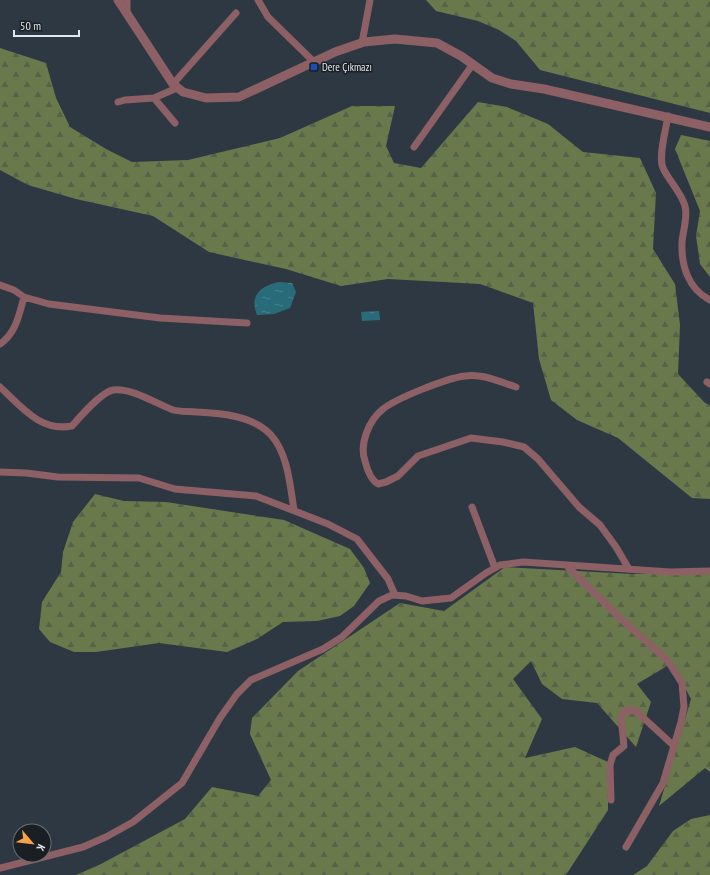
<svg xmlns="http://www.w3.org/2000/svg" width="710" height="875" font-family="'PT Sans Narrow',sans-serif">
<defs>
<pattern id="forest-firs" width="22" height="20" patternUnits="userSpaceOnUse"><rect width="22" height="20" fill="#69794b"/><path d="M5 1l3.5 6h-7zM16 11l3.5 6h-7z" fill="#586249"/></pattern>
<pattern id="water-ripples" width="26" height="14" patternUnits="userSpaceOnUse"><rect width="26" height="14" fill="#296c79"/><path d="M2 4q2-2 4 0t4 0M15 11q2-2 4 0t4 0" fill="none" stroke="#48818c"/></pattern>
</defs>
<rect width="100%" height="100%" fill="#2e3843"/>
<!-- forest -->
<path fill="url(#forest-firs)" d="M426 0H710V113L540 70 516 41 499 30 478 21 436 11Z
M0 48 46 63 56 98 70 127 106 149 132 162 188 160 280 138 352 106H395L386 146 394 163 421 168 478 102 507 107 548 124 583 152 640 158 656 193 653 249 675 284 680 325 678 374 705 403 710 405V499L692 498 618 438 577 420 551 400 539 359 533 303 480 284 388 279 341 286 286 269 209 252 153 216 76 199 28 185 0 170Z
M681 135 710 141V277L700 264 696 236 700 211 675 149Z
M95 494 124 501 166 502 284 520 350 549 364 568 370 583 354 606 340 616 317 621 283 622 257 639 227 652 159 643 96 652H74L50 642 39 629 42 602 61 572 63 552 73 522Z
M505 567 632 574 710 573V772L705 768 659 806 691 699 672 663 637 684 651 702 636 747 597 703 562 699 542 684 531 661 513 679 542 719 525 758 575 747 608 762V810L566 875H76L101 864 185 819 212 787 258 796 271 780 250 734 252 718 298 671 400 603 444 611Z
M710 815V875H633L647 866 673 831 691 819Z"/>
<!-- water -->
<path fill="url(#water-ripples)" d="M279 282 292 283 296 292 290 308 274 314 257 315C249 295 261 286 279 282Z
M379 311 380 320 362 321 361 312Z"/>
<g fill="none" stroke-linecap="round" stroke-linejoin="round">
<!-- minor -->
<path stroke="#8c6065" stroke-width="7" d="M258 0 268 17 314 62
M127 13V0
M362 43 370 0
M173 84 236 13
M154 98 175 123
M118 102 125 100 154 98 177 88
M668 116C666 129 658 157 663 168 669 181 681 192 685 206 688 217 683 230 682 242 681 265 688 289 710 300
M414 147 473 64
M0 285 14 290 24 297 49 304 160 318 247 323
M0 344C16 333 19 315 24 297
M707 382 710 384
M0 387C22 407 40 432 72 426 81 416 100 393 113 390 130 387 157 404 173 410 180 412 190 411 197 412 221 413 254 416 271 435 288 454 290 485 294 510
M516 387C500 382 482 373 465 376 447 378 397 398 383 409 369 420 359 444 365 461 367 469 371 480 378 484L386 482 398 476 418 456 471 438 503 442 524 447 538 459 579 507 600 525 616 547 629 569
M0 472 26 473 58 477 139 478 175 489 256 496 328 524 357 539 388 579 395 595
M472 507 495 568
M567 566 618 616 668 661 682 683 684 707 681 722 663 783 626 847
M611 800 610 765 613 755 624 746 621 717 625 711 635 710 674 746
M0 868 83 847 106 837 133 822 182 783 220 718 237 694 251 680 323 649 342 637 379 601 392 595 406 596 422 601 451 598 486 573 500 565 523 562 670 572 710 571"/>
<!-- tertiary -->
<path stroke="#8c6065" stroke-width="9" d="M118 0 173 84 183 92 206 98 239 97 335 52 364 42 395 39 437 43 461 56 492 78 511 84 544 89 710 127"/>
</g>
<!-- markers -->
<rect fill="#1a4fb4" stroke="#1a1f24" stroke-width="1.5" x="310" y="63" width="8" height="8" rx="2"/>
<g text-anchor="middle" dominant-baseline="central" stroke-width="3" stroke-linejoin="round" paint-order="stroke">
<!-- poi labels -->
<g font-size="11" fill="#e0e6ed" stroke="#1a1f24" text-anchor="start">
<text x="322" y="67">Dere Çıkmazı</text>
</g>
</g>
<!-- north arrow -->
<g transform="translate(32 843) rotate(118)"><circle r="19" fill="#1a1f24" stroke="#696f74"/>
<path d="M0-3L7 15L0 10L-7 15Z" fill="#f7a149"/>
<text y="-6" font-size="11" font-weight="bold" text-anchor="middle" fill="#e0e6ed">K</text>
</g>
<!-- scale -->
<path d="M14 30v6h65v-6" fill="none" stroke="#e0e6ed" stroke-width="2"/>
<text x="20" y="30" font-size="12" fill="#e0e6ed" stroke="#1a1f24" stroke-width="3" paint-order="stroke">50 m</text>
</svg>
